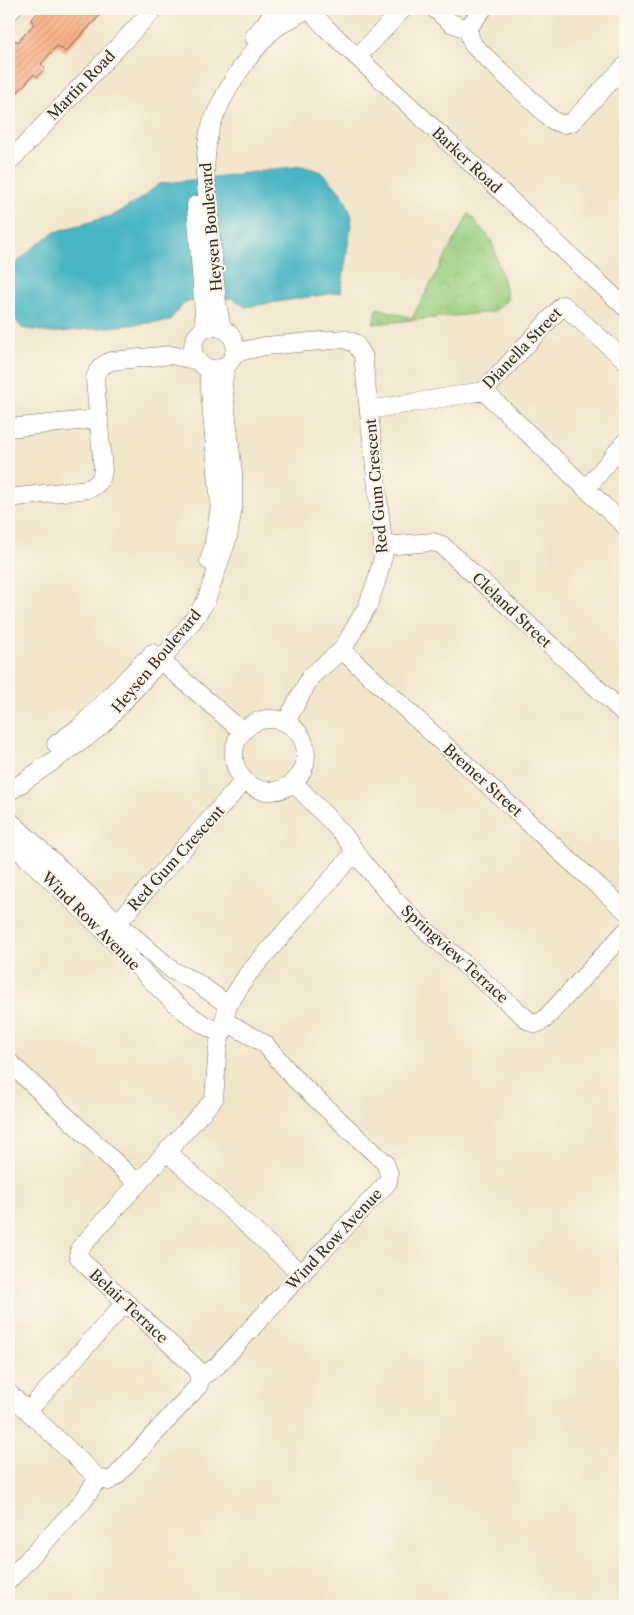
<svg xmlns="http://www.w3.org/2000/svg" width="634" height="1615" font-family="'Libre Caslon Text',serif">
<defs>
<pattern id="park-crowns" width="20" height="18" patternUnits="userSpaceOnUse" patternTransform="scale(1.25)"><rect width="20" height="18" fill="#99cd7e"/><path d="M2 6a3 3 0 1 1 6 0M12 15a3 3 0 1 1 6 0" fill="none" stroke="#85b06c"/></pattern>
<pattern id="building-hatch" width="6" height="6" patternUnits="userSpaceOnUse" patternTransform="scale(1.25)"><rect width="6" height="6" fill="#fcad83"/><path d="M-1 1l2-2M0 6l6-6M5 7l2-2" fill="none" stroke="#cd8d6b"/></pattern>
</defs>
<rect width="100%" height="100%" fill="#fbf7ec"/>
<filter id="ink" filterUnits="userSpaceOnUse"><feTurbulence type="fractalNoise" baseFrequency=".02" numOctaves="2"/><feDisplacementMap in="SourceGraphic" scale="10" xChannelSelector="R" yChannelSelector="G"/><feConvolveMatrix kernelMatrix="1 2 1 2 8 2 1 2 1" color-interpolation-filters="sRGB"/></filter>
<filter id="wash" filterUnits="userSpaceOnUse"><feTurbulence type="fractalNoise" baseFrequency=".0096" numOctaves="4" result="noise"/><feDisplacementMap in="SourceGraphic" scale="20" xChannelSelector="R" yChannelSelector="G"/><feGaussianBlur stdDeviation="1.12" result="paint"/><feColorMatrix in="noise" values="0 0 0 0 0 0 0 0 0 0 0 0 0 0 0 0 0 1.4 0 .05"/><feComposite in="paint" operator="in"/></filter>
<g filter="url(#wash)">
<rect width="100%" height="100%" fill="#f2e5ca"/>
<!-- park -->
<path fill="url(#park-crowns)" stroke="#6a7c4e" d="M469 213 492 242 508 299 494 312 373 324 377 308 412 318Z"/>
<!-- water -->
<path fill="#48b5c3" stroke="#427070" d="M302 166 322 172 343 195 352 217 341 292 245 307 233 298 185 302 169 321 51 333 22 328 9 312V275L13 267 31 249 55 232 114 215 139 200 159 184Z"/>
<g id="blocks">
<!-- building -->
<path fill="url(#building-hatch)" d="M41 9H106L65 52 58 46 55 48 41 64 45 68 37 77 34 74 9 102V48L16 40 18 42 34 24 31 20Z"/>
</g>
</g>
<g filter="url(#ink)">
<use href="#blocks" fill-opacity="0" stroke="#7b6b5a" stroke-width="1"/>
<g fill="none" stroke-linecap="round" stroke-linejoin="round">
<!-- minor casing -->
<g stroke="#7b6b5a" stroke-width="19">
<path id="minor" d="M435 9 451 23 467 29 483 9
M311 11 326 28 625 307
M9 13 12 9
M467 29 473 45 551 119C558 124 564 126 572 122L625 66
M254 37 277 9
M365 49 403 9
M9 162 154 9
M196 205 205 329
M193 348a21 21 0 1 1 42 0a21 21 0 1 1-42 0Z
M222 329 217 303 205 173C206 157 206 139 212 123 224 91 246 57 271 32 280 24 293 18 304 11
M234 353 265 346 344 339 355 343 363 355 384 553 376 583 367 607 342 650 311 676 286 722
M208 368 220 506 213 548 209 561
M484 391 625 526
M369 410 484 391 563 305 625 360
M9 428 99 419
M586 489 625 442
M9 498 88 489C97 486 102 480 103 470L95 379C97 369 102 365 111 361L171 355 198 361
M383 546 433 542 442 545 625 714
M342 650 568 859 625 910
M152 653 243 732
M234 755a36 36 0 1 1 72 0a36 36 0 1 1-72 0Z
M56 744 80 727 144 661
M294 783 343 834 365 865 393 898 421 926 529 1021 536 1024 544 1020 625 932
M9 792 86 738 102 725 161 660 194 619 206 601 228 537 233 507V472L223 384 226 365
M9 820 118 923 173 971 196 982 228 1005
M9 841C42 872 76 903 108 935 143 970 176 1014 222 1034
M110 931 244 781
M9 1062 138 1184
M167 1152 301 1274
M200 1378 217 1366 301 1274 388 1182 389 1174 385 1163 294 1078 265 1044 225 1021
M9 1393 98 1478 109 1481 116 1476 199 1385 198 1370 86 1265 78 1256 80 1248 214 1099 218 1046 228 1005 248 974 355 852
M28 1411 125 1303
M9 1580 83 1501 98 1478"/>
</g>
<!-- minor -->
<use href="#minor" stroke="#fff" stroke-width="18"/>
</g>
</g>
<g text-anchor="middle" dominant-baseline="central" stroke-width="4.5" stroke-linejoin="round" paint-order="stroke">
<!-- street labels -->
<g font-size="15" fill="#3b2a1e" stroke="#fbf7ec">
<text transform="translate(81 85) rotate(-46)">Martin Road</text>
<text transform="translate(467 160) rotate(43)">Barker Road</text>
<text transform="translate(211 227) rotate(-95)">Heysen Boulevard</text>
<text transform="translate(522 348) rotate(-46)">Dianella Street</text>
<text transform="translate(376 486) rotate(-95)">Red Gum Crescent</text>
<text transform="translate(512 610) rotate(43)">Cleland Street</text>
<text transform="translate(156 661) rotate(-50)">Heysen Boulevard</text>
<text transform="translate(483 780) rotate(42)">Bremer Street</text>
<text transform="translate(176 858) rotate(-48)">Red Gum Crescent</text>
<text transform="translate(91 921) rotate(45)">Wind Row Avenue</text>
<text transform="translate(455 954) rotate(42)">Springview Terrace</text>
<text transform="translate(334 1239) rotate(-47)">Wind Row Avenue</text>
<text transform="translate(129 1306) rotate(43)">Belair Terrace</text>
</g>
</g>
<!-- margin -->
<rect width="634" height="1615" fill="none" stroke="#fbf7ec" stroke-width="30"/>
</svg>
